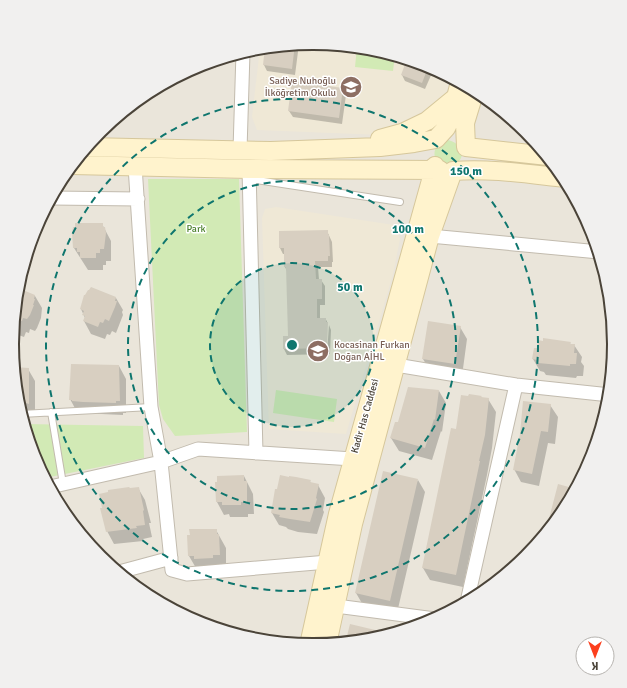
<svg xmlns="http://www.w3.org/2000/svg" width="627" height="688" font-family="Signika,sans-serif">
<rect width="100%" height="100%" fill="#f6f3ec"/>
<!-- residential -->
<path fill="#eae5da" d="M13 344a301 301 0 1 1 602 0a301 301 0 1 1-602 0Z"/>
<!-- education -->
<path fill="#efe8d6" d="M314 43 373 48 429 66 450 77 445 98 382 135 257 130 252 117 260 48Z
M276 207 394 225 400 239 393 274 346 434 269 429 262 218 265 209Z"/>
<!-- green -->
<path fill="#d2eab5" d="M357 47 373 48 395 55 393 71 355 67Z
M445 140C455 139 468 151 459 161 457 164 453 165 450 167L435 158C433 149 437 145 445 140Z
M148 179H239L247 432 175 436 163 419 159 405Z
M276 390 337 399 334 422 273 413Z
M24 424 143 426 144 458 45 478 35 459Z"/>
<!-- shadow -->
<path fill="#0003" d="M299 44 295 75 267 71 264 65 266 47Z
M406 59 429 66 436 69 434 74 432 73 425 89 405 81 402 75 407 61Z
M342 89 346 95 342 124 293 117 289 111Z
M102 224 111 241V261H106V265H103V270H88L74 248Z
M327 231 332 242 333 262H332V267H318L319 280H321L325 286V305H320V319H325L327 321 325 353H327L329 325 331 330 330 354 287 355 284 349 289 337 287 271 285 267V254H283L280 248V232Z
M17 289 35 296 42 308 41 318 37 328 35 331 30 329 29 333 26 332 24 337 13 333Z
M116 298 123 310 122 312 123 315 116 333 112 331 110 335 107 334 105 339 91 334 84 321 85 318 81 309Z
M460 327 467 339 462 376 430 371 423 359Z
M570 343 571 345H574L582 357 581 362 584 366 583 376H577L576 378 546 375 544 372 540 371 533 359Z
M119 366 126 379V413H123V415L80 413 77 412 70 399Z
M14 368 28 369 35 381V416L32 415V417H22L18 403Z
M439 391 446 403 442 432 441 431 432 460 399 451 391 438 399 423Z
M481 397 482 398 488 399 496 412 492 448 487 475 463 587 430 580 423 568 457 431Z
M550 405 558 417 555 444 548 443 539 486 521 482 514 469Z
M244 476 253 494 254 514H248V517H230L229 514 224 515 217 502 216 483Z
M418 480 425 492 397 613 363 605 356 593Z
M310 481 311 484 318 485 325 498 323 510 324 512 317 534 298 532 288 529 286 527 279 525 272 513Z
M138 488 145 500 151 523H149L152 537 143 539V541L114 544 107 531Z
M216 530 226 548V567L196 568 189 556Z
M490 580 497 582 488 589Z"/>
<!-- building -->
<path fill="#d8cfc1" d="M295 44 292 69 263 65 265 47Z
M407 59 429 65 422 83 401 75Z
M292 81 343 88 339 118 288 111Z
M75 223H103V227H105L106 233 104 249H100V253H96V258H80V252H77V248H73L72 233 73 227H75Z
M328 230V235H329L330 256H328V261H315L316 279H322V299H317V318H326V322H328L327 348 283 349V336H288L286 267H284V248H279V231Z
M91 287 116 297 115 301H117L115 307 109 321 105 319 103 323 100 322 98 327 83 321 85 316 82 315 84 311 80 309 84 295H85L88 290H89Z
M18 288 35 295 34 299H35L33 305H34L30 315 27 319 23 318 22 321 15 318Z
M428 321 461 326 455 364 422 359Z
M543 338 571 342 570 344H575L574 353H577L576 364H570V366L538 363V360L532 359 534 348H537L538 340 543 341Z
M71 364 119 365 120 401H116V403L83 402 72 401V400H69Z
M14 367 29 368V404L26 403V409L20 410 18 403Z
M408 387 439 390 435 420 434 419 425 448 390 438 395 422H398Z
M469 394 482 396 481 397 489 398 485 435 479 461H480L456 575 422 568 451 428 456 429 461 395 468 396Z
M523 401 551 404 548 432 541 431 532 474 513 470 520 434Z
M383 471 418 479 390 601 355 593Z
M244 475V481H247V502H241V505H222V502H216L215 482H217V476Z
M280 475 289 477V476L296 477 311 480 310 482 319 484 316 498 317 499 310 522 290 519 279 517 280 515 271 513 275 489H277Z
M558 484 576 489 564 512 545 534Z
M129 487 130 488 139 487 144 510 143 511 145 525 136 526 137 528 106 532 100 508H102L99 494 108 492V490Z
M189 529H217V534H219L220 555H213V558L194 559V556H188L187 535H190Z
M350 624 392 634 372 640 352 642 346 640Z"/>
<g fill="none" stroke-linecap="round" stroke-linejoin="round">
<!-- lane casing -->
<g stroke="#c2bbae" stroke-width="8">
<path id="lane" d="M250 179 400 202
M51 412 63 484
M21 414 151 407"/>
</g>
<!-- street casing -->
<g stroke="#c2bbae" stroke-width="15">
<path id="street" d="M240 150 243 52
M135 166 151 407 161 462 172 570 187 574 328 562
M249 169 256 453
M51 198 138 199
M430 236 599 252
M396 365 516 385 610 395
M50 487 161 462 198 449 353 459
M119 572 171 558
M467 602 516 385
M336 606 435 619"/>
</g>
<!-- secondary casing -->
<g stroke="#d6c79b" stroke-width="20">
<path id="secondary" d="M475 90 465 123 466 147 548 156
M380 139 402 133 427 121 455 98
M87 147 271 151 380 147 414 143 436 139 446 128 450 120 460 82
M72 165 249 169 440 170
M327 644 353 524 430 236 453 171C490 168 528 174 565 178
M309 645 338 514 435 166"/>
</g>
<!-- lane -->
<use href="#lane" stroke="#fff" stroke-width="6"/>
<!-- street -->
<use href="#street" stroke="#fff" stroke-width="13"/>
<!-- secondary -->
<use href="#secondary" stroke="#fff3cd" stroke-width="18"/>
</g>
<!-- distance rings -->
<circle cx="292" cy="345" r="82" fill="#0f766e" fill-opacity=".12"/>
<g fill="none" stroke="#0f766e" stroke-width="2" stroke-dasharray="7 5">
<circle cx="292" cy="345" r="82"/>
<circle cx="292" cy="345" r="164"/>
<circle cx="292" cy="345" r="246"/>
</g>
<!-- icons -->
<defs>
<g id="school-disc" transform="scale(1.15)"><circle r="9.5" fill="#8d6e63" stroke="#fff"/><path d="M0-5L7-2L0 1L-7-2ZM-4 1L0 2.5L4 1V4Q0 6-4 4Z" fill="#fff"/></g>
</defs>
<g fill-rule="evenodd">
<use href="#school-disc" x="351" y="87"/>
<use href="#school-disc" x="318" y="351"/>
</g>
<g text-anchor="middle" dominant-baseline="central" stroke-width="3" stroke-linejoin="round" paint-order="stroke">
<!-- education labels -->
<g font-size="10" fill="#785e54" stroke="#fff" text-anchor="end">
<text x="336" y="81">Sadiye Nuhoğlu<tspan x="336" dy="12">İlköğretim Okulu</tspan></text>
<text x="334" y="345" text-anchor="start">Kocasinan Furkan<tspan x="334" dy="12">Doğan AİHL</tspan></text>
</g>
<!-- park labels -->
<g font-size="10" fill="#4a7f2a" stroke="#fff">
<text x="196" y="229">Park</text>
</g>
<!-- street labels -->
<g font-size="10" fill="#4b4439" stroke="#fff">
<text transform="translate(365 416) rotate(-74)">Kadir Has Caddesi</text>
</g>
</g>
<!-- crop -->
<path d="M0 0H627V688H0ZM19 344a294 294 0 1 1 588 0a294 294 0 1 1-588 0Z" fill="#f1f0ef" fill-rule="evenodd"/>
<path fill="none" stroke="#4b4439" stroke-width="2" d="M19 344a294 294 0 1 1 588 0a294 294 0 1 1-588 0Z"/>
<circle cx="292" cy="345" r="6" fill="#0f766e" stroke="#fff" stroke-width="2"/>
<g font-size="12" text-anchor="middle" font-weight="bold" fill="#0f766e" stroke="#fff" stroke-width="3" stroke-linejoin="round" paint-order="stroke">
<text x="466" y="175">150 m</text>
<text x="408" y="233">100 m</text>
<text x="350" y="291">50 m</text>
</g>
<!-- north arrow -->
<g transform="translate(595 656) rotate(180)"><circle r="19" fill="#ffffff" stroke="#b7b4b0"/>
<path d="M0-3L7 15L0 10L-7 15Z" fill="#fc3f1d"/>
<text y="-6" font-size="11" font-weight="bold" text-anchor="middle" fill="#4b4439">K</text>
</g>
</svg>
